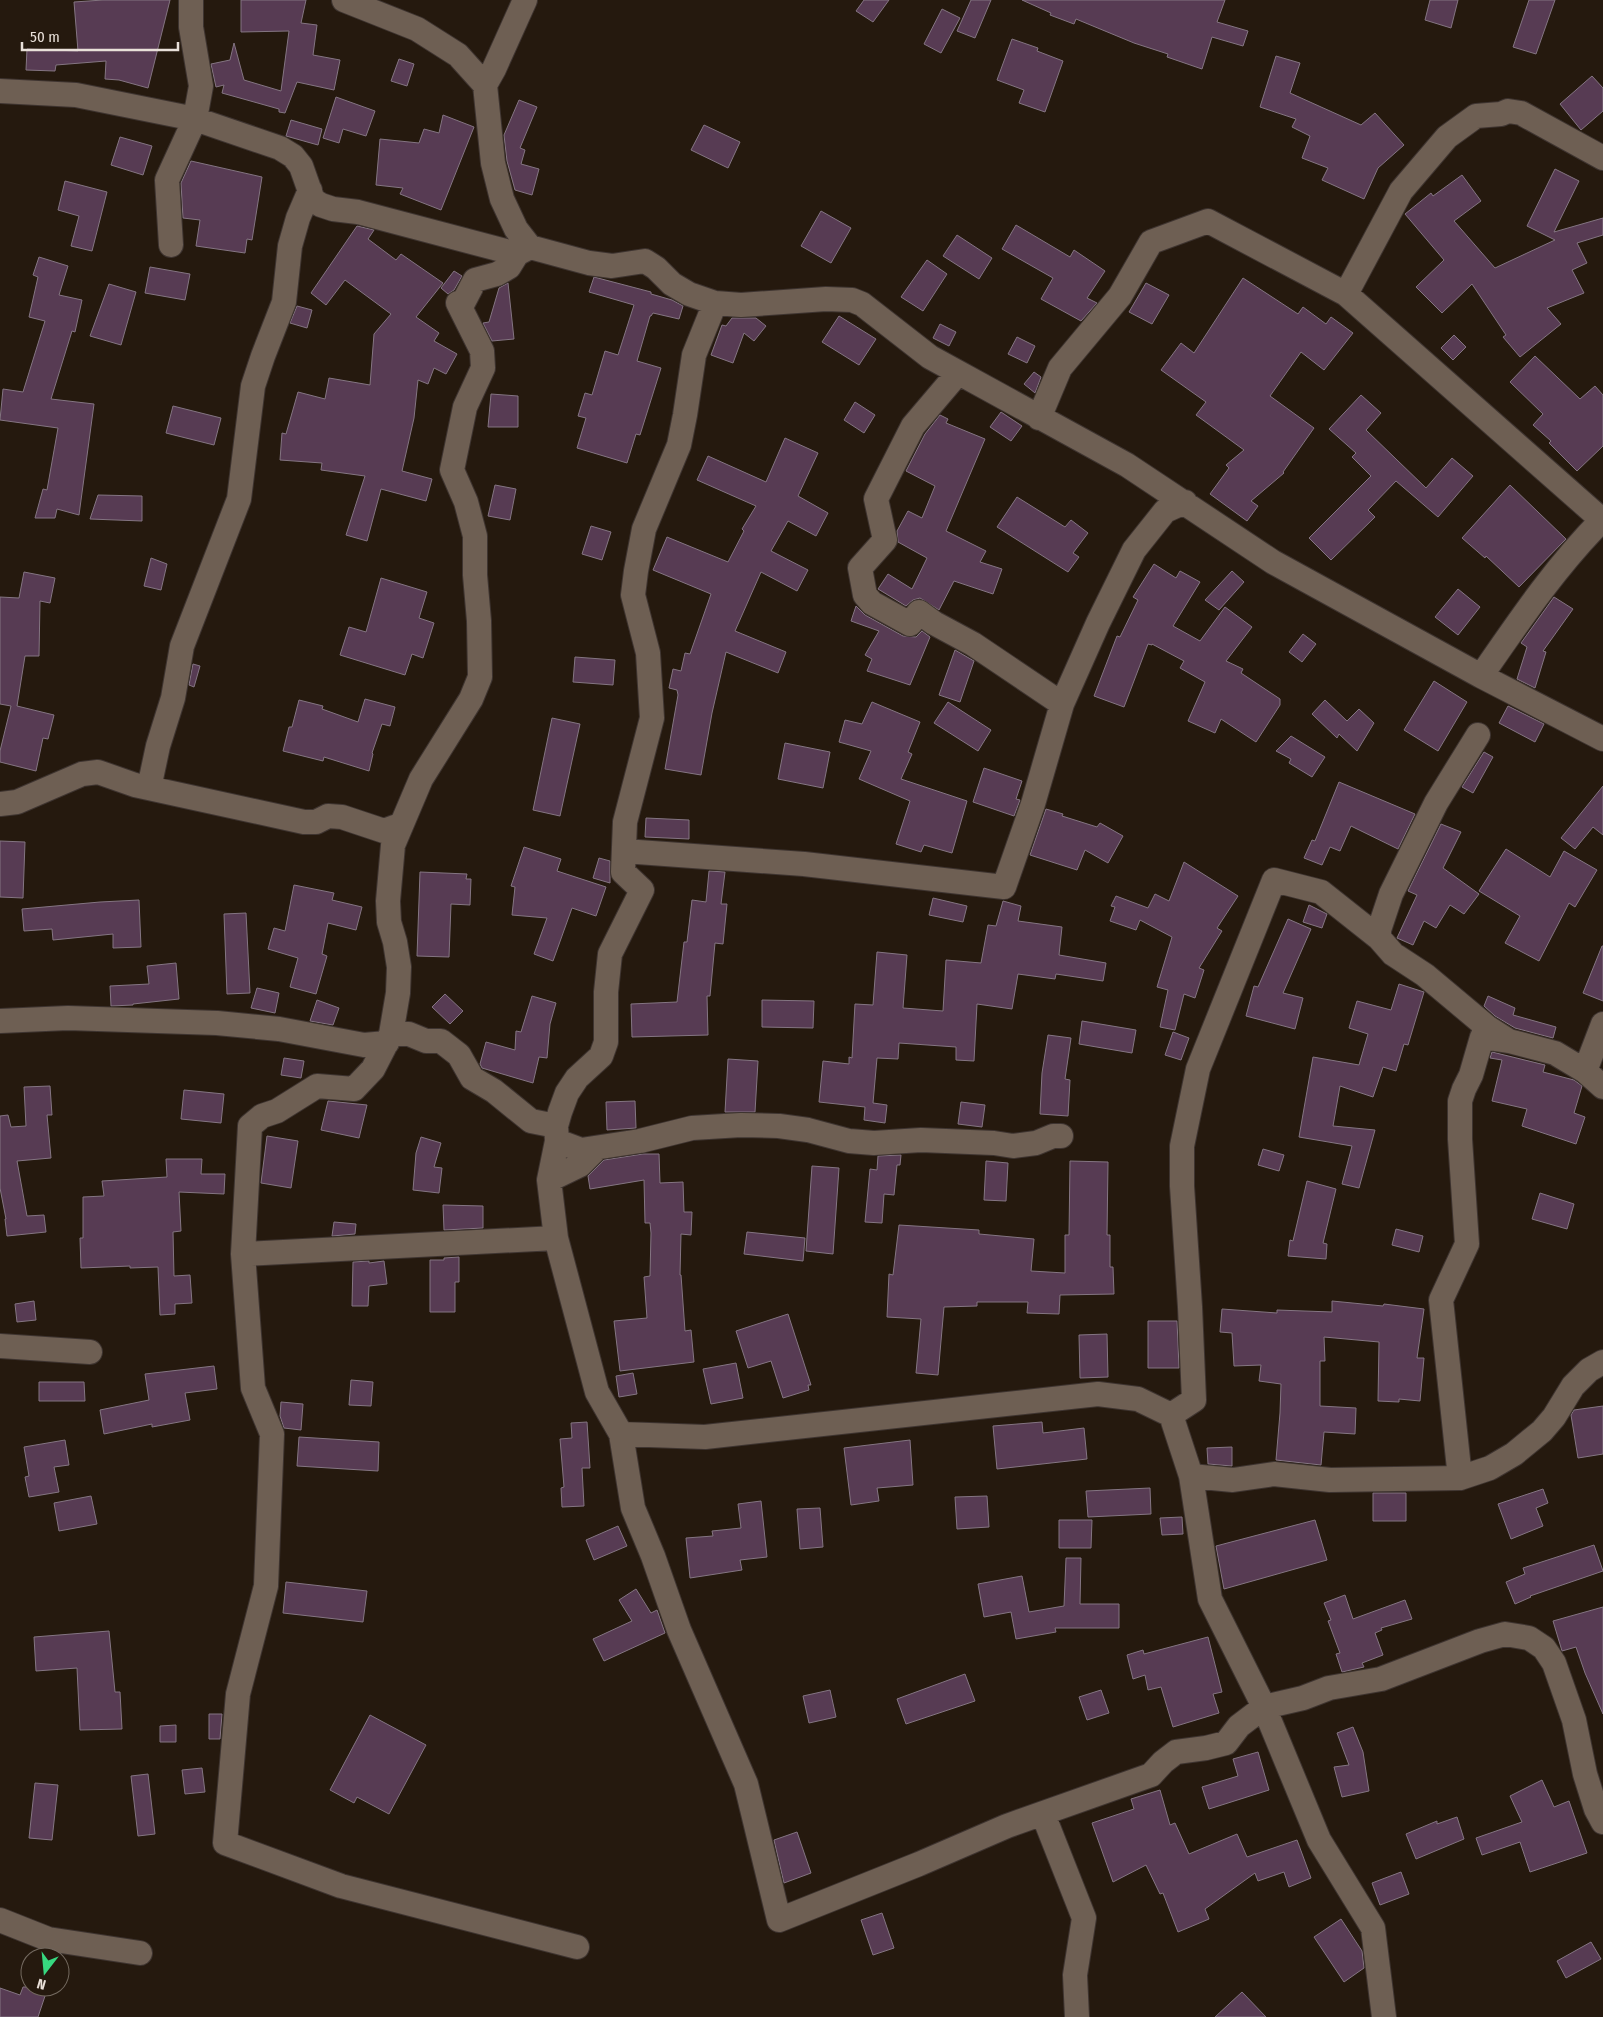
<svg xmlns="http://www.w3.org/2000/svg" width="1603" height="2017" font-family="'Fira Sans Condensed',sans-serif">
<rect width="100%" height="100%" fill="#25190e"/>
<!-- building -->
<path fill="#573b53" stroke="#847582" d="M103 0H170L148 88 119 80 105 79 106 61 56 65 55 71 26 70 27 49 78 51 74 2Z
M241 0H306L301 23 317 25 313 55 340 60 334 90 297 82 285 113 279 112V109L222 93 224 85 216 87 211 64 230 60 234 43 244 80 281 91 289 31 241 32Z
M864 0H889L873 22 856 11Z
M971 0H991L975 38 957 31Z
M1022 0H1225L1217 22 1248 31 1243 46 1212 37 1202 69 1167 57 1168 54 1134 43 1076 19 1074 24 1050 15 1051 13Z
M1430 0H1458L1451 28 1425 20Z
M1529 0H1555L1536 54 1513 47Z
M942 9 960 18 941 53 924 44Z
M1012 39 1038 48 1037 51 1063 61 1045 112 1019 103 1024 90 997 80Z
M1276 56 1300 63 1290 93 1361 125 1375 113 1404 145 1378 168 1364 199 1322 180 1328 168 1302 158 1310 136 1292 127 1296 119 1260 107Z
M399 59 414 64 407 86 391 81Z
M1592 76 1603 88V111L1581 130 1560 104Z
M336 97 375 111 366 136 343 129 339 143 323 138Z
M519 100 537 107 520 148 525 150 521 164 539 169 532 195 515 190 507 161 504 135Z
M443 115 474 127 441 210 400 194 403 188 376 185 380 139 419 143 424 129 439 133Z
M291 120 322 129 318 145 286 136Z
M704 125 740 142 728 168 691 150Z
M120 137 152 146 143 175 111 165Z
M191 161 262 177 252 240 247 239 245 253 196 246 200 220 183 218 181 183Z
M1555 169 1579 181 1554 232 1603 218V235L1577 243 1587 263 1572 270 1584 293 1547 308 1561 324 1520 357 1503 337 1506 335 1472 284 1442 313 1416 287 1444 260 1405 214 1431 193 1433 196 1462 175 1481 201 1454 221 1495 268 1555 240 1527 226Z
M65 181 107 192 92 251 71 246 79 216 58 210Z
M821 211 851 228 831 263 801 246Z
M1016 225 1070 257 1074 250 1105 271 1087 298 1097 303 1081 321 1041 299 1053 278 1002 249Z
M357 226 374 230 368 239 396 260 401 254 443 283 416 317 439 333 434 341 457 354 446 374 434 368 428 384 418 380 414 418 402 471 432 479 426 501 381 489 367 541 346 535 365 476 321 470 322 463 280 460 282 433 286 434 298 392 325 399 329 378 370 385 374 334 391 314 345 280 326 305 311 293Z
M957 235 992 258 979 279 943 256Z
M39 257 68 266 59 295 82 300 75 332 72 331 51 399 94 404 79 515 57 509 55 518H35L43 489 47 490 58 428 0 420 3 389 23 392 45 321 29 317 38 277 33 275Z
M927 260 947 274 923 311 901 297Z
M150 267 190 274 185 300 145 293Z
M454 271 462 276 454 290 448 294 441 288Z
M594 277 651 292V294L672 300 683 306 679 319 653 313 651 316H650L637 361 661 368 640 435 636 434 627 463 577 448 586 418 578 416 585 393 592 395 605 351 618 355 634 305 589 292Z
M1243 278 1298 314 1303 307 1326 324 1331 317 1353 333 1324 370 1301 352 1270 396 1314 428 1283 472 1284 473 1251 501 1258 506 1247 521 1210 494 1229 468 1226 465 1244 450 1196 415 1206 402 1161 370 1181 343 1194 353Z
M508 283 514 339 492 341 483 323 489 322 499 288Z
M1146 283 1169 295 1152 324 1129 312Z
M109 284 136 292 121 345 90 336Z
M297 306 312 310 307 328 290 323Z
M839 316 876 339 859 365 822 342Z
M732 318H756L766 326 754 341 744 333 733 363 711 355 722 325 726 326Z
M940 324 956 332 949 346 933 338Z
M1454 335 1466 347 1453 360 1441 348Z
M1017 337 1035 346 1027 363 1008 354Z
M1535 356 1580 399 1595 386 1603 395V446L1577 471 1549 443 1551 441 1533 425 1543 414 1510 382Z
M1034 372 1041 377 1035 393 1024 384Z
M491 394 518 396V427H488Z
M1361 395 1381 413 1366 430 1426 488 1452 458 1473 476 1438 517 1396 481 1368 510 1375 517 1331 560 1309 538 1371 476 1352 457 1356 453 1329 429Z
M855 402 875 415 864 433 844 420Z
M173 406 221 418 214 445 166 433Z
M1001 412 1022 426 1011 441 990 427Z
M940 415 948 419 946 423 985 439 946 531 986 551 980 562 1002 569 993 594 954 581 939 610 920 598 913 600 906 606 878 589 888 574 912 589 927 558 898 542 897 531 908 511 922 518 935 486 906 471 925 434Z
M785 438 818 453 798 496 828 513 816 536 788 521 771 551 808 570 797 591 761 572 735 631 786 652 778 673 726 652 712 713 701 775 665 769 678 695 677 690 669 688 673 669 681 671 685 653 690 654 711 594 653 570 667 537 728 562 744 531 742 529 756 506 697 480 708 456 766 482Z
M495 485 516 489 510 520 488 516Z
M1510 485 1566 539 1519 587 1486 556 1485 558 1462 538Z
M98 495 142 496V521L90 519Z
M1017 497 1065 527 1071 520 1088 533 1073 553 1079 557 1068 572 997 527Z
M591 526 611 532 602 560 582 554Z
M151 558 167 564 161 590 144 586Z
M1154 564 1176 578 1180 571 1200 582 1173 626 1200 641 1225 607 1252 627 1226 661 1243 669 1241 673 1280 699V705L1256 742 1221 719 1215 733 1188 721 1205 682 1180 668 1184 661 1152 644V645L1148 644 1124 707 1094 696 1117 636 1120 637 1138 600 1133 597Z
M1232 571 1244 582 1219 610 1205 600Z
M24 572 55 578 50 603 40 601 39 656H25L17 706 54 715 48 739 43 738 36 771 0 762V751L11 706 0 704V597L19 598Z
M381 578 427 592 419 618 434 623 423 658 412 654 405 675 340 655 349 627 366 632Z
M1458 589 1480 607 1458 635 1435 617Z
M1554 597 1573 609 1543 651 1546 652 1535 688 1517 679 1527 647 1521 643Z
M856 606 865 615 903 636 916 637 922 631 930 637 910 685 867 671 872 659 865 655 879 631 851 621Z
M1303 634 1316 644 1302 662 1289 652Z
M955 650 974 661 960 702 939 695Z
M575 657 615 660 613 685 573 682Z
M193 664 200 666 194 687 189 685Z
M1434 681 1467 702 1438 751 1404 730Z
M365 699 395 707 390 726 382 724 372 753 373 754 369 771 324 757 323 761 283 751 289 727H292L299 700 323 706 322 709 358 722Z
M1325 700 1347 721 1359 709 1374 723 1357 751 1339 734 1337 738 1312 714Z
M872 702 920 722 908 752 912 754 901 779 967 801 952 853 924 845 921 852 896 844 910 801 859 779 871 751 839 742 845 720 862 724Z
M948 702 991 730 978 751 934 723Z
M1508 706 1544 724 1535 742 1499 723Z
M552 718 580 724 560 816 533 810Z
M1291 736 1325 757 1312 777 1289 763 1291 759 1276 751Z
M785 743 830 752 823 788 778 779Z
M1484 752 1493 757 1473 793 1462 787Z
M984 768 1022 781 1016 799 1020 800 1014 816 973 802Z
M1339 782 1415 814 1398 849 1351 826 1340 851 1330 847 1322 865 1304 858 1312 840 1315 841Z
M1603 786V835L1593 827 1575 849 1561 838Z
M1046 809 1063 814 1062 816 1097 827 1100 823 1123 836 1108 863 1085 850 1077 870 1030 855Z
M646 818 689 820V839L645 837Z
M1441 824 1461 832 1443 868 1479 894 1464 914 1450 905 1436 928 1424 921 1413 945 1397 938 1417 895 1408 891Z
M0 841 25 842 23 898 0 897Z
M524 847 561 859 557 871 606 887 596 916 572 908 553 961 534 954 547 918 512 915 515 887 511 886Z
M1506 849 1550 877 1564 851 1597 870 1575 907 1569 903 1539 961 1505 943 1520 916 1479 891Z
M599 858 610 861V883L593 878Z
M1184 862 1238 896 1217 928 1222 931 1199 968 1204 970 1195 998 1184 994 1175 1030 1160 1027 1168 990 1157 987 1172 937 1140 920 1136 930 1110 921 1115 907 1111 906 1116 896 1148 908 1155 894 1169 901Z
M709 871 725 872 721 904H727L723 944 715 943 710 996H707L708 1035 632 1037 631 1004 677 1002 684 942H687L692 900 706 902Z
M420 872 467 874 466 879H471L470 905 451 904 449 957 417 956Z
M294 885 334 893 332 900 362 907 356 930 328 923 322 954 327 956 316 994 290 987 298 958 268 949 274 928 285 931Z
M933 898 967 906 963 922 929 915Z
M139 900 141 947 113 948V934L53 940 52 929 24 931 22 909 100 902Z
M1003 901 1021 906 1018 921 1062 927 1059 955 1106 963 1103 981 1056 974 1055 979 1018 974 1012 1009 977 1004 974 1061 956 1060V1047L899 1043 898 1059 877 1058 873 1103 887 1105 885 1123 864 1120 865 1107 819 1102 823 1061 849 1064V1057L852 1058 855 1004 873 1005 877 952 907 955 903 1008 943 1011 946 960 981 963 988 925 996 926Z
M1309 905 1327 914 1322 928 1303 922Z
M246 913 250 993 227 994 224 914Z
M1288 919 1311 929 1283 993 1303 998 1295 1029 1246 1016 1254 986 1258 987Z
M1602 946H1603V1001L1583 993Z
M176 963 179 999 133 1004V1005L111 1006 110 986 149 984 147 966Z
M1399 984 1424 992 1408 1045 1404 1044 1396 1071 1383 1067 1373 1097 1340 1086 1333 1126 1375 1130 1359 1188 1342 1184 1352 1146 1299 1137 1313 1057 1359 1065 1368 1034 1349 1028 1357 1001 1391 1010Z
M257 988 279 993 275 1013 251 1008Z
M445 994 463 1011 450 1024 432 1007Z
M532 996 556 1003 550 1024 547 1058 539 1057 533 1083 482 1068 480 1064 486 1042 515 1050 516 1031 521 1032Z
M1488 996 1515 1008 1513 1015 1556 1027 1553 1038 1515 1028 1495 1016 1484 1006Z
M317 1000 339 1008 333 1025 310 1021Z
M762 1000 814 1001 813 1028 762 1027Z
M1082 1021 1136 1030 1132 1053 1079 1044Z
M1173 1032 1189 1038 1181 1060 1165 1055Z
M1048 1035 1071 1038 1065 1079 1070 1080 1068 1116 1040 1114 1042 1073Z
M1492 1052 1545 1065 1543 1072 1574 1080 1582 1086 1574 1113 1585 1117 1576 1144 1522 1126 1527 1109 1492 1101 1502 1060 1490 1058Z
M284 1058 304 1061 301 1078 281 1075Z
M728 1059 758 1061 755 1112H725Z
M50 1086 52 1115H47L51 1158 17 1161 27 1216 44 1215 46 1232 7 1236 5 1219H6L0 1188V1116L8 1115 11 1127 26 1126 24 1087Z
M184 1090 224 1094 221 1123 181 1119Z
M328 1101 367 1105 359 1138 321 1130Z
M635 1101 636 1128 607 1130 606 1102Z
M961 1102 985 1105 982 1127 958 1124Z
M267 1136 298 1141 291 1188 261 1183Z
M421 1137 441 1143 434 1167 442 1168 439 1193 413 1190 416 1153Z
M1263 1149 1284 1155 1279 1171 1258 1165Z
M643 1154H659L660 1183 683 1182 684 1212H692L691 1235 681 1234 680 1275H681L685 1331 691 1330 694 1362 620 1371 614 1321 647 1318 644 1277 650 1276 651 1233 650 1223H645L644 1180 590 1189 588 1176 604 1160Z
M901 1155 900 1165H897L894 1195 884 1194 882 1223 865 1222 870 1169 877 1170 878 1156Z
M166 1159H202L201 1174H225L224 1194 179 1192 181 1231 173 1232 174 1276 190 1275 192 1303 175 1304V1314L160 1315 158 1267 130 1268V1266L81 1268 80 1238H83V1197L104 1196 102 1181 167 1177Z
M986 1161 1008 1163 1006 1201 984 1200Z
M1070 1161 1108 1162 1107 1235H1110V1267H1113L1114 1294 1060 1295 1059 1314 1027 1313 1028 1302H977V1306L944 1307 938 1375 916 1373 921 1319 887 1317 889 1274 893 1275 899 1225 979 1230V1234L1034 1239 1031 1271 1065 1273V1235H1069Z
M812 1166 839 1168 833 1254 806 1251Z
M1307 1181 1336 1189 1323 1243 1327 1244 1326 1259 1288 1256 1290 1240 1293 1241Z
M1540 1193 1574 1204 1567 1229 1532 1219Z
M443 1205 483 1206V1228L444 1230Z
M334 1222 356 1224 355 1234 332 1236Z
M1396 1229 1423 1236 1419 1252 1392 1245Z
M747 1232 805 1238 803 1261 744 1254Z
M459 1257V1282H455V1312H430V1260H444V1258Z
M369 1261V1263L384 1261 387 1284 369 1286 368 1306H352L353 1262Z
M34 1301 36 1320 17 1322 15 1304Z
M1332 1301 1383 1306 1384 1304 1424 1309 1417 1358H1424L1420 1401 1399 1399V1402L1378 1401 1379 1342 1324 1337 1325 1361H1320V1406L1356 1408 1355 1434 1324 1432 1321 1465 1276 1460 1280 1413 1281 1384 1259 1381 1261 1365 1234 1366 1232 1333 1220 1332 1222 1309 1277 1313V1310L1332 1312Z
M788 1314 811 1385H808L809 1390 783 1398 771 1361 748 1368 736 1331Z
M1148 1321H1177L1179 1368H1148Z
M1107 1334 1108 1377 1080 1378 1079 1335Z
M736 1363 743 1398 711 1404 703 1369Z
M214 1366 217 1389 185 1393 190 1420 152 1427V1424L104 1434 100 1410 149 1400 145 1374Z
M633 1373 637 1394 619 1397 616 1376Z
M351 1380 373 1382 371 1406 349 1405Z
M39 1382H84L85 1401H39Z
M281 1402 303 1404 301 1430 284 1428 280 1416Z
M1603 1406V1454L1578 1458 1571 1415 1574 1410Z
M587 1422 590 1468H582L584 1506 562 1507 561 1488 564 1487 560 1439 572 1438 571 1423Z
M1042 1422 1043 1433 1084 1428 1087 1459 997 1469 993 1426Z
M299 1437 379 1442 378 1471 297 1466Z
M65 1440 69 1465 54 1467 59 1492 29 1497 25 1477 29 1476 24 1447Z
M910 1440 913 1485 877 1488 879 1501 851 1505 844 1448Z
M1232 1447V1466L1208 1464 1207 1448Z
M1150 1488 1151 1514 1088 1517 1086 1491Z
M1543 1489 1548 1503 1536 1508 1543 1526 1511 1539 1498 1504Z
M1373 1493H1406V1521H1373Z
M91 1496 97 1524 59 1531 54 1503Z
M987 1496 989 1527 957 1529 955 1497Z
M761 1501 767 1557 740 1560 742 1570 690 1578 686 1538 713 1536 712 1531 741 1528 738 1504Z
M820 1508 823 1547 800 1549 797 1509Z
M1182 1517 1183 1534 1162 1535 1160 1518Z
M1059 1520H1092L1091 1548H1059Z
M1315 1520 1327 1560 1224 1589 1216 1546Z
M618 1526 627 1546 594 1560 586 1540Z
M1594 1545 1603 1571 1530 1596 1531 1597 1515 1604 1506 1582 1525 1574 1523 1568Z
M1066 1558H1081L1080 1604H1119V1628H1055L1056 1632 1016 1639 1011 1612 984 1617 978 1584 1022 1576 1029 1612 1064 1606Z
M286 1582 367 1591 363 1622 283 1613Z
M636 1589 651 1613 657 1610 665 1633 604 1661 593 1639 632 1621 619 1600Z
M1345 1595 1353 1619 1405 1600 1412 1619 1381 1628 1382 1630 1375 1633 1383 1655 1362 1663 1364 1667 1342 1672 1336 1654 1340 1653 1328 1621 1331 1620 1324 1603Z
M1603 1607V1714L1585 1673 1576 1647 1562 1651 1553 1621Z
M109 1631 115 1692H120L122 1729 80 1730 77 1668 36 1671 34 1637Z
M1208 1637 1222 1692 1213 1694 1219 1713 1173 1727 1161 1687 1148 1690 1145 1675 1133 1679 1127 1655 1143 1650 1144 1654Z
M965 1674 975 1701 906 1724 897 1699Z
M830 1690 836 1717 809 1723 803 1696Z
M1101 1690 1109 1713 1087 1720 1079 1697Z
M209 1714H222L220 1739H209Z
M370 1715 426 1745 389 1814 357 1797 354 1803 330 1790Z
M176 1725V1742H160V1726Z
M1353 1727 1363 1752 1369 1791 1342 1797 1334 1767 1349 1765 1337 1733Z
M1258 1752 1269 1790 1209 1809 1202 1787 1238 1776 1233 1759Z
M202 1768 205 1792 185 1794 182 1770Z
M148 1774 155 1834 138 1836 131 1776Z
M1542 1780 1554 1807 1569 1801 1587 1853 1530 1872 1520 1842 1482 1855 1476 1838 1522 1822 1510 1796Z
M35 1783 58 1785 52 1840 29 1838Z
M1160 1790 1170 1825 1175 1823 1189 1854 1237 1834 1247 1857 1297 1840 1311 1878 1289 1887 1284 1872 1258 1881 1255 1873 1205 1909 1209 1919 1178 1932 1163 1893 1160 1894 1146 1865 1113 1882 1092 1823 1134 1809 1131 1799Z
M1457 1817 1464 1839 1416 1859 1406 1834 1437 1821V1824Z
M797 1832 811 1873 784 1883 774 1840Z
M1401 1872 1409 1894 1380 1905 1372 1883Z
M882 1913 894 1948 873 1955 861 1920Z
M1341 1919 1362 1951 1364 1968 1344 1982 1314 1937Z
M1591 1942 1601 1959 1566 1978 1557 1961Z
M23 1987H48L38 2017H0V1988L20 1995Z
M1242 1992 1266 2017H1215Z"/>
<g fill="none" stroke-linecap="round" stroke-linejoin="round">
<!-- street casing -->
<g stroke="#3e3430" stroke-width="26">
<path id="street" d="M344 0 417 29 458 55 485 85 493 163 502 199 516 229 530 247 589 263 612 266 645 261 656 268 672 284 689 294 715 303 741 305 826 299 852 300 862 304 930 357 1127 465 1273 562 1481 676 1603 739
M485 85 494 69 525 0
M0 91 76 95 195 119 280 148 293 156 301 166 313 200 321 205 333 209 358 212 517 254
M171 245 167 180 195 119 201 86 191 27V0
M530 247 517 254 509 267 497 274 475 280 463 303H458L482 351 483 368 465 407 452 470 466 502 475 536V575L479 621 480 677 471 699 421 779 393 845 388 901 389 922 395 942 399 967 398 993 391 1034 373 1069 354 1089 317 1086 277 1111 262 1116 250 1126 243 1254 253 1388 272 1434 266 1586 238 1694 225 1843 341 1886 577 1947
M1346 294 1602 520
M715 303 694 355 685 415 679 445 644 529 636 571 633 595 648 653 652 718 625 822 623 872 642 890 610 954 606 992V1042L601 1056 577 1078 567 1093 560 1112 556 1126 557 1141 549 1180 556 1238 597 1392 621 1434 633 1508 653 1556 679 1630 746 1784 779 1920 919 1864 1007 1826 1151 1775 1163 1762 1176 1752 1206 1748 1226 1743 1239 1726 1264 1707 1303 1698 1329 1688 1381 1679 1480 1641 1505 1634 1529 1638 1544 1648 1554 1663 1574 1720 1585 1774 1596 1809 1603 1822
M958 373 913 426 876 499 885 540 860 568 865 595 872 603 910 624 919 612 934 623 973 644 1062 704
M1039 418 1060 368 1120 296 1151 242 1208 221 1346 294 1401 191 1447 137 1476 116 1501 114 1508 111 1521 113 1603 158
M1481 676C1519 621 1556 566 1603 519
M149 788 158 746 173 698 182 646 239 499 253 386 263 356 284 302 290 246 298 218 310 190
M0 804 17 802 82 774 98 772 135 785 304 822H316L328 816 342 817 384 831 400 825
M624 851 804 864 1004 887 1033 804 1062 704 1098 623 1134 550 1165 511 1185 502
M1379 938V930L1391 894 1436 803 1478 735
M0 1021 68 1018 217 1023 279 1029 364 1045 387 1043
M391 1034H409L426 1041H441L459 1055 472 1078 494 1091 531 1121 556 1126
M1585 1071 1603 1024
M557 1141 581 1150 640 1141 692 1128 741 1125 779 1126 808 1130 849 1141 874 1143 921 1140 994 1143 1013 1146 1036 1143 1053 1136H1061
M549 1180 580 1165 596 1149
M243 1254 556 1238
M0 1346 90 1352
M1171 1415 1194 1400 1190 1307 1182 1186V1146L1198 1069 1274 880 1321 892 1379 938 1393 954 1425 975 1487 1027 1509 1041 1555 1053 1585 1071 1603 1087
M621 1434 705 1437 1098 1394 1138 1399 1171 1415 1191 1476 1233 1480 1274 1474 1330 1480 1460 1478 1490 1468 1514 1454 1542 1431 1554 1417 1573 1386 1589 1370 1603 1362
M1191 1476 1210 1599 1264 1707 1319 1840 1373 1928 1384 2017
M1460 1478 1441 1300 1467 1244 1460 1139V1101L1464 1089 1471 1075 1482 1037 1508 1041
M1043 1814 1084 1918 1075 1975 1077 2017
M0 1920 48 1939 140 1953"/>
</g>
<!-- street -->
<use href="#street" stroke="#6e5f53" stroke-width="24"/>
</g>
<!-- north arrow -->
<g transform="translate(45 1972) rotate(196)"><circle r="24" fill="#25190e" stroke="#73695f"/>
<path d="M0-4L9 19L0 12L-9 19Z" fill="#37d880"/>
<text y="-8" font-size="14" font-weight="bold" text-anchor="middle" fill="#e9e0d9">N</text>
</g>
<!-- scale -->
<path d="M22 42v8h156v-8" fill="none" stroke="#e9e0d9" stroke-width="2.5"/>
<text x="30" y="42" font-size="15" fill="#e9e0d9" stroke="#25190e" stroke-width="4" paint-order="stroke">50 m</text>
</svg>
